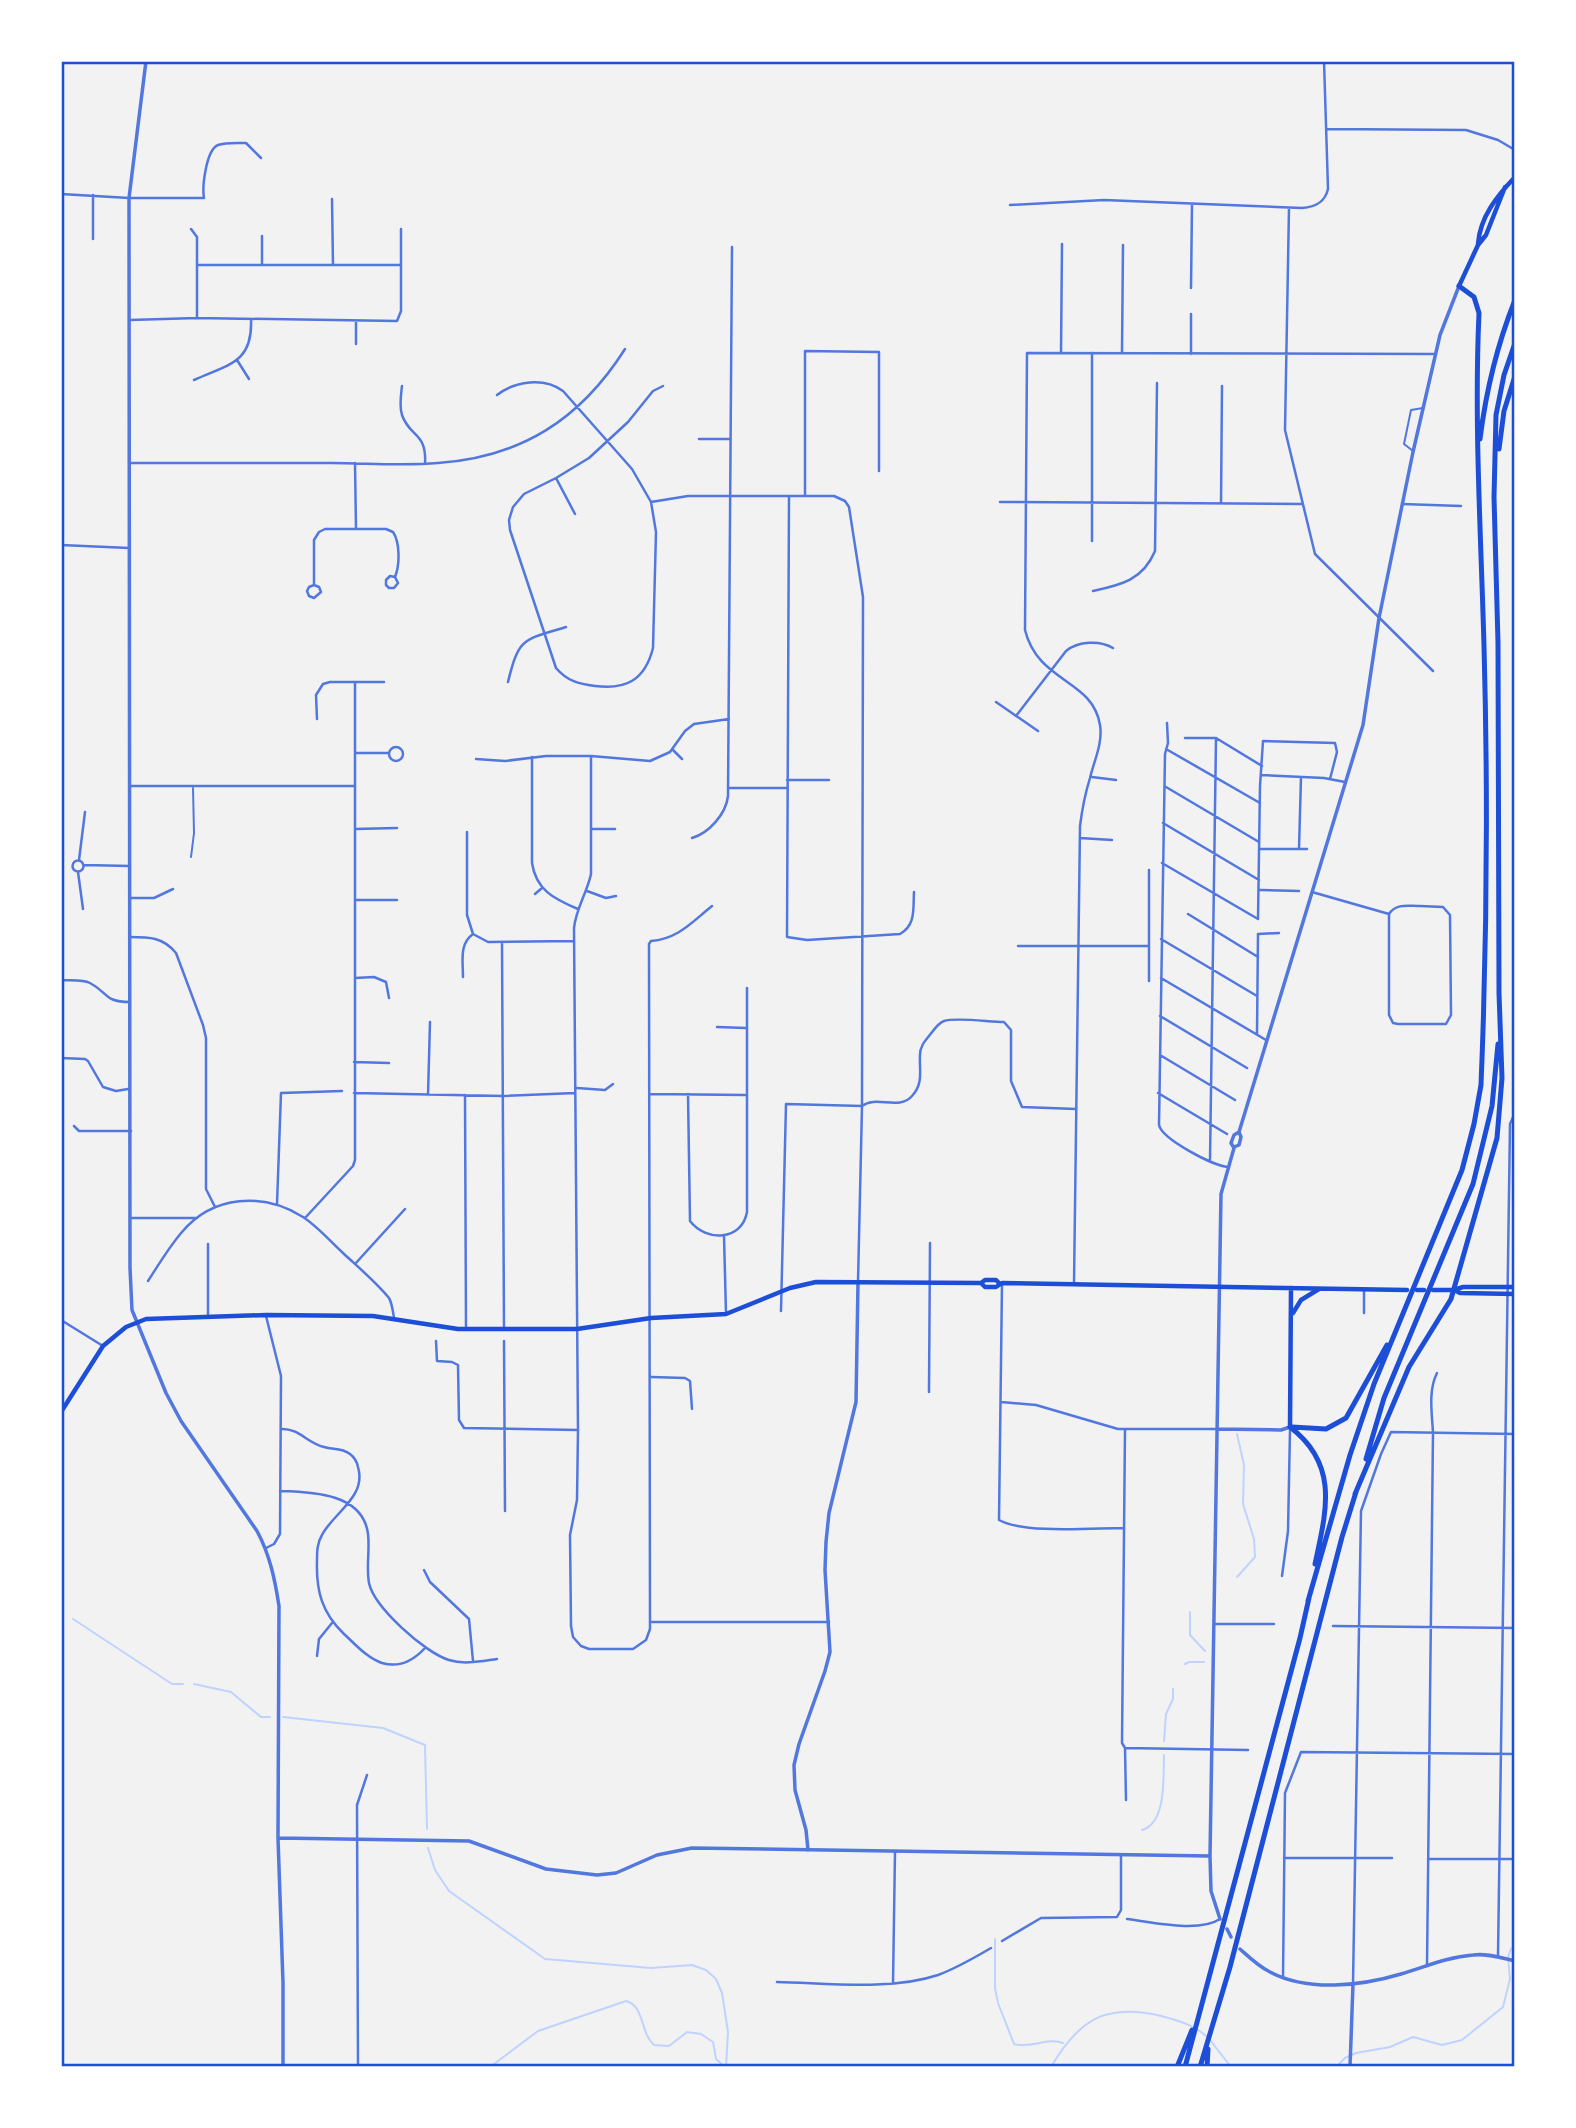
<svg xmlns="http://www.w3.org/2000/svg" width="1576" height="2128" font-family="Poppins,sans-serif">
<rect width="100%" height="100%" fill="#f2f2f2"/>
<g fill="none" stroke-linecap="round" stroke-linejoin="round">
<!-- stream -->
<path stroke="#bfd3fe" stroke-width="2" d="M1237 1577 1255 1557 1254 1539 1243 1504 1244 1465 1237 1434
M1190 1612V1635L1205 1651
M73 1619 172 1684H183
M1185 1664 1189 1662H1204
M194 1684 231 1692 261 1717H270
M283 1717 383 1728 425 1745 427 1829
M1164 1741 1166 1714 1173 1699V1689
M1142 1830C1167 1823 1163 1776 1164 1755
M428 1848 435 1870 449 1891 545 1959 651 1968 692 1965 706 1970 716 1979 722 1993 728 2032 726 2067
M995 1939V1988L998 2003 1014 2044C1031 2049 1047 2037 1063 2043
M1210 2040 1231 2067
M490 2067 538 2031 626 2001C645 2006 640 2033 654 2045L669 2046 687 2032 701 2034 713 2042 716 2059 725 2067
M1051 2067C1079 2019 1106 2003 1161 2016 1177 2020 1194 2025 1206 2036
M1336 2067 1345 2058 1356 2053 1390 2047 1413 2037 1442 2045 1462 2040 1503 2007 1510 1979 1508 1957 1511 1949 1515 1947"/>
<!-- service -->
<path stroke="#5277de" stroke-width="2" d="M1413 451 1404 444 1411 410 1423 408
M191 857 194 833 193 788"/>
<!-- minor -->
<path stroke="#5277de" stroke-width="2.5" d="M1327 129 1466 130 1498 140 1515 150
M61 194 129 198H204C202 187 206 150 218 145 226 142 239 143 246 143L261 158
M332 199 333 265
M1010 205 1104 200 1302 208C1316 207 1325 202 1328 189L1324 61
M1289 208 1285 430 1315 554 1433 671
M191 229 197 237V318
M262 236V264
M93 239V195
M198 265H400
M1191 288 1192 204
M1191 314V354
M130 320 197 318 397 321 401 311V229
M356 344V322
M1061 353 1062 244
M1122 353 1123 245
M237 360 249 379
M194 380C229 364 253 363 251 319
M402 386C401 395 399 406 402 415 410 438 427 432 425 464
M497 395C515 381 544 377 563 391L632 469 651 502 656 532 653 648C645 680 626 690 595 686 579 684 567 681 556 668L510 530 509 520 513 507 524 494 556 478 589 458 628 422 653 391 663 386
M699 439H730
M129 463C196 463 264 463 331 463 366 463 403 466 438 463 521 457 580 420 625 349
M355 463 356 529
M556 478 575 514
M789 496 787 937 807 940 900 934C916 925 913 909 914 892
M805 496V351L879 352V471
M651 502 688 496H834L845 501 849 507 863 597 862 1106 858 1282
M1000 502 1303 504
M1221 503 1222 386
M1402 504 1461 506
M1092 541V353
M61 545 129 548
M314 585 319 587 321 592 314 598 309 596 307 591 309 587 314 585V540L319 532 325 529H386L393 532C400 542 400 565 395 577L398 583 394 588H389L386 585V580L390 576 395 577
M1093 591C1121 585 1143 580 1155 551L1157 383
M508 682C519 637 523 640 566 627
M996 702 1038 731
M1016 716 1066 651C1078 641 1100 640 1113 648
M317 719 316 695 323 684 330 682H384
M1167 723 1168 743 1165 754 1159 1125C1162 1139 1213 1166 1228 1167
M1185 738H1216L1262 766
M389 754a7 7 0 1 1 14 0a7 7 0 1 1-14 0Z
M1166 749 1260 803
M673 750 682 759
M355 753H389
M591 756V874C587 893 576 908 574 928L578 1430 577 1500 570 1535 571 1626 573 1637 581 1646 589 1649H633L646 1640 650 1629 649 944 651 941C678 939 692 922 712 906
M532 757V863C536 890 554 899 578 909
M476 759 505 761 546 756H591L650 761 670 752 685 731 694 724 729 719
M1261 775 1324 778 1345 782
M1092 777 1116 780
M787 780H829
M130 786H354
M1166 787 1259 842
M728 788H787
M1163 823 1259 880
M355 829 397 828
M591 829H615
M467 832V915L473 934
M692 838C709 833 726 814 728 796L732 247
M1080 838 1112 840
M1259 849H1307
M1299 849 1301 777
M79 860 85 812
M72.5 866a5.5 5.5 0 1 1 11 0a5.5 5.5 0 1 1-11 0Z
M1162 863 1258 919 1260 786 1263 741 1335 743 1337 752 1330 779
M84 865 130 866
M78 872 83 909
M1260 890 1299 891
M587 891 606 898 616 896
M1312 892 1389 914
M535 894 542 888
M130 898H154L173 889
M356 900H397
M1420 906 1443 907 1450 915 1451 1015 1446 1024H1398L1393 1023 1389 1015V914C1396 903 1408 906 1420 906Z
M1188 914 1258 957
M130 937C149 937 163 937 176 953L203 1025 206 1038V1189L215 1207
M1161 939 1257 996
M502 942 504 1329
M1018 946H1149
M463 977C463 961 459 944 473 934L488 942 574 941
M355 978 374 977 386 982 389 998
M1161 978 1266 1040
M61 980C70 981 82 979 90 983 109 993 104 1002 130 1002
M1149 981V870
M1160 1016 1247 1068
M717 1027 746 1028
M1257 1034 1258 934 1279 933
M1160 1055 1235 1100
M61 1058 85 1059 88 1061 103 1087 116 1091 128 1089
M354 1062 389 1063
M577 1088 605 1090 613 1084
M354 1093 503 1096 575 1093
M1158 1093 1227 1134
M650 1094 745 1095
M688 1094 690 1221C706 1242 742 1241 747 1212V988
M428 1095 430 1022
M465 1095 466 1329
M74 1126 79 1131H131
M1210 1161 1216 738
M277 1204 281 1093 342 1091
M131 1218H197
M305 1218 353 1166 355 1160V682
M724 1236 726 1313
M208 1244V1316
M355 1264 405 1209
M148 1281C159 1264 169 1247 182 1232 213 1195 263 1192 303 1217 317 1226 330 1241 343 1253 358 1267 376 1282 389 1298 392 1303 393 1312 394 1318
M1002 1283 999 1520C1024 1534 1093 1528 1124 1528
M1074 1284 1080 826C1082 810 1085 794 1090 778 1094 761 1103 743 1100 725 1093 679 1038 683 1025 630L1027 353 1434 354
M1364 1289V1313
M781 1311 786 1104 862 1106C876 1095 899 1111 912 1096 924 1083 919 1070 920 1055 920 1047 924 1042 929 1036 933 1031 938 1023 944 1021 956 1017 990 1022 1004 1022L1011 1030V1081L1022 1107 1076 1109
M61 1320 103 1346
M436 1341 437 1361 452 1362 458 1365 459 1420 464 1428 578 1430
M504 1341 505 1511
M651 1377 685 1378 690 1381 692 1409
M929 1392 930 1243
M1001 1402 1036 1405 1118 1429H1218
M281 1429C299 1428 307 1443 324 1447 333 1450 341 1447 350 1454 354 1457 357 1462 358 1467 367 1497 333 1513 322 1535 317 1543 317 1552 317 1561 316 1591 322 1613 344 1634 355 1644 367 1658 382 1663 399 1668 414 1660 425 1648
M1125 1429 1122 1743 1125 1748 1126 1800
M280 1491C312 1492 363 1493 368 1534 370 1550 366 1567 369 1583 374 1607 425 1653 449 1660 464 1665 482 1661 497 1659
M266 1548 274 1544 280 1534 281 1376 266 1316
M424 1570 430 1582 469 1619 473 1661
M1282 1576 1288 1531 1290 1430
M650 1622H829
M1215 1624H1274
M1333 1626 1515 1628
M317 1656 319 1639 332 1623
M1125 1748 1248 1750
M1284 1858H1392
M1428 1859H1515
M1127 1919C1152 1922 1199 1933 1220 1919
M1002 1941 1041 1918 1117 1917 1121 1910V1855
M1498 1956 1510 1124 1514 1115 1515 1096
M1427 1966 1433 1433C1432 1413 1428 1391 1437 1373
M1283 1978 1285 1793 1301 1752 1515 1754
M777 1982C827 1983 890 1991 938 1975 957 1968 974 1958 991 1948
M893 1983 895 1852
M1353 1984 1361 1511 1381 1454 1391 1432 1515 1434
M358 2067 357 1805 367 1775"/>
<!-- tertiary -->
<path stroke="#5277de" stroke-width="3.5" d="M146 61 129 198 130 1268 132 1310 166 1393 181 1421 257 1531C270 1555 275 1580 279 1606L278 1838 283 1983V2067
M1234 1147 1239 1145 1241 1137 1239 1132
M1218 1429 1281 1430 1290 1427
M278 1838 469 1841 546 1869 597 1875 616 1873 657 1855 692 1848 1210 1856
M808 1850 806 1830 795 1790 794 1765 799 1744 825 1671 830 1652 825 1570 826 1542 829 1513 856 1402 858 1283
M1220 1919 1211 1891 1210 1856 1221 1194 1234 1148 1231 1143 1234 1135 1239 1132 1363 725 1379 618 1413 452 1440 335 1459 286
M1227 1929 1231 1937
M1240 1949C1250 1958 1258 1966 1270 1972 1308 1992 1361 1986 1401 1974 1425 1967 1447 1957 1473 1955 1487 1953 1501 1958 1515 1961
M1350 2067 1353 1984"/>
<!-- secondary -->
<path stroke="#1d4ed8" stroke-width="4.5" d="M1478 244C1480 217 1497 196 1515 177
M1459 286 1478 245 1486 235 1505 187
M981 1283 985 1287H996L1002 1283 1407 1290
M1417 1290H1424
M1433 1290H1454L1460 1293 1515 1294
M1454 1290 1463 1287H1515
M1293 1313 1301 1300 1319 1289
M61 1412 103 1346 126 1327 146 1319 266 1315 373 1316 458 1329H577L651 1318 726 1314 790 1288 816 1282 981 1283 985 1280H996L999 1283
M1290 1427 1291 1288"/>
<!-- motorway -->
<path stroke="#1d4ed8" stroke-width="5" d="M1480 439C1486 391 1497 345 1515 300
M1499 449 1504 411 1515 376
M1290 1427C1340 1465 1326 1512 1315 1564
M1292 1427 1326 1429 1346 1418 1387 1345
M1366 1459 1384 1398 1473 1184 1492 1106 1498 1044
M1355 1494 1409 1367 1451 1299 1497 1138 1502 1078 1499 993 1498 642 1494 497 1496 415 1504 375 1515 343
M1308 1601 1350 1455 1374 1384 1462 1170 1474 1124 1481 1085C1487 939 1488 792 1484 646 1481 535 1474 424 1479 313L1474 297 1459 286
M1177 2067 1192 2030
M1185 2067 1300 1638 1309 1598
M1200 2067 1230 1967 1342 1537 1356 1492
M1207 2067 1208 2049"/>
</g>
<!-- border -->
<rect width="1576" height="2128" fill="none" stroke="#ffffff" stroke-width="126"/>
<rect x="63" y="63" width="1450" height="2002" fill="none" stroke="#1d4ed8" stroke-width="2.5"/>
</svg>
